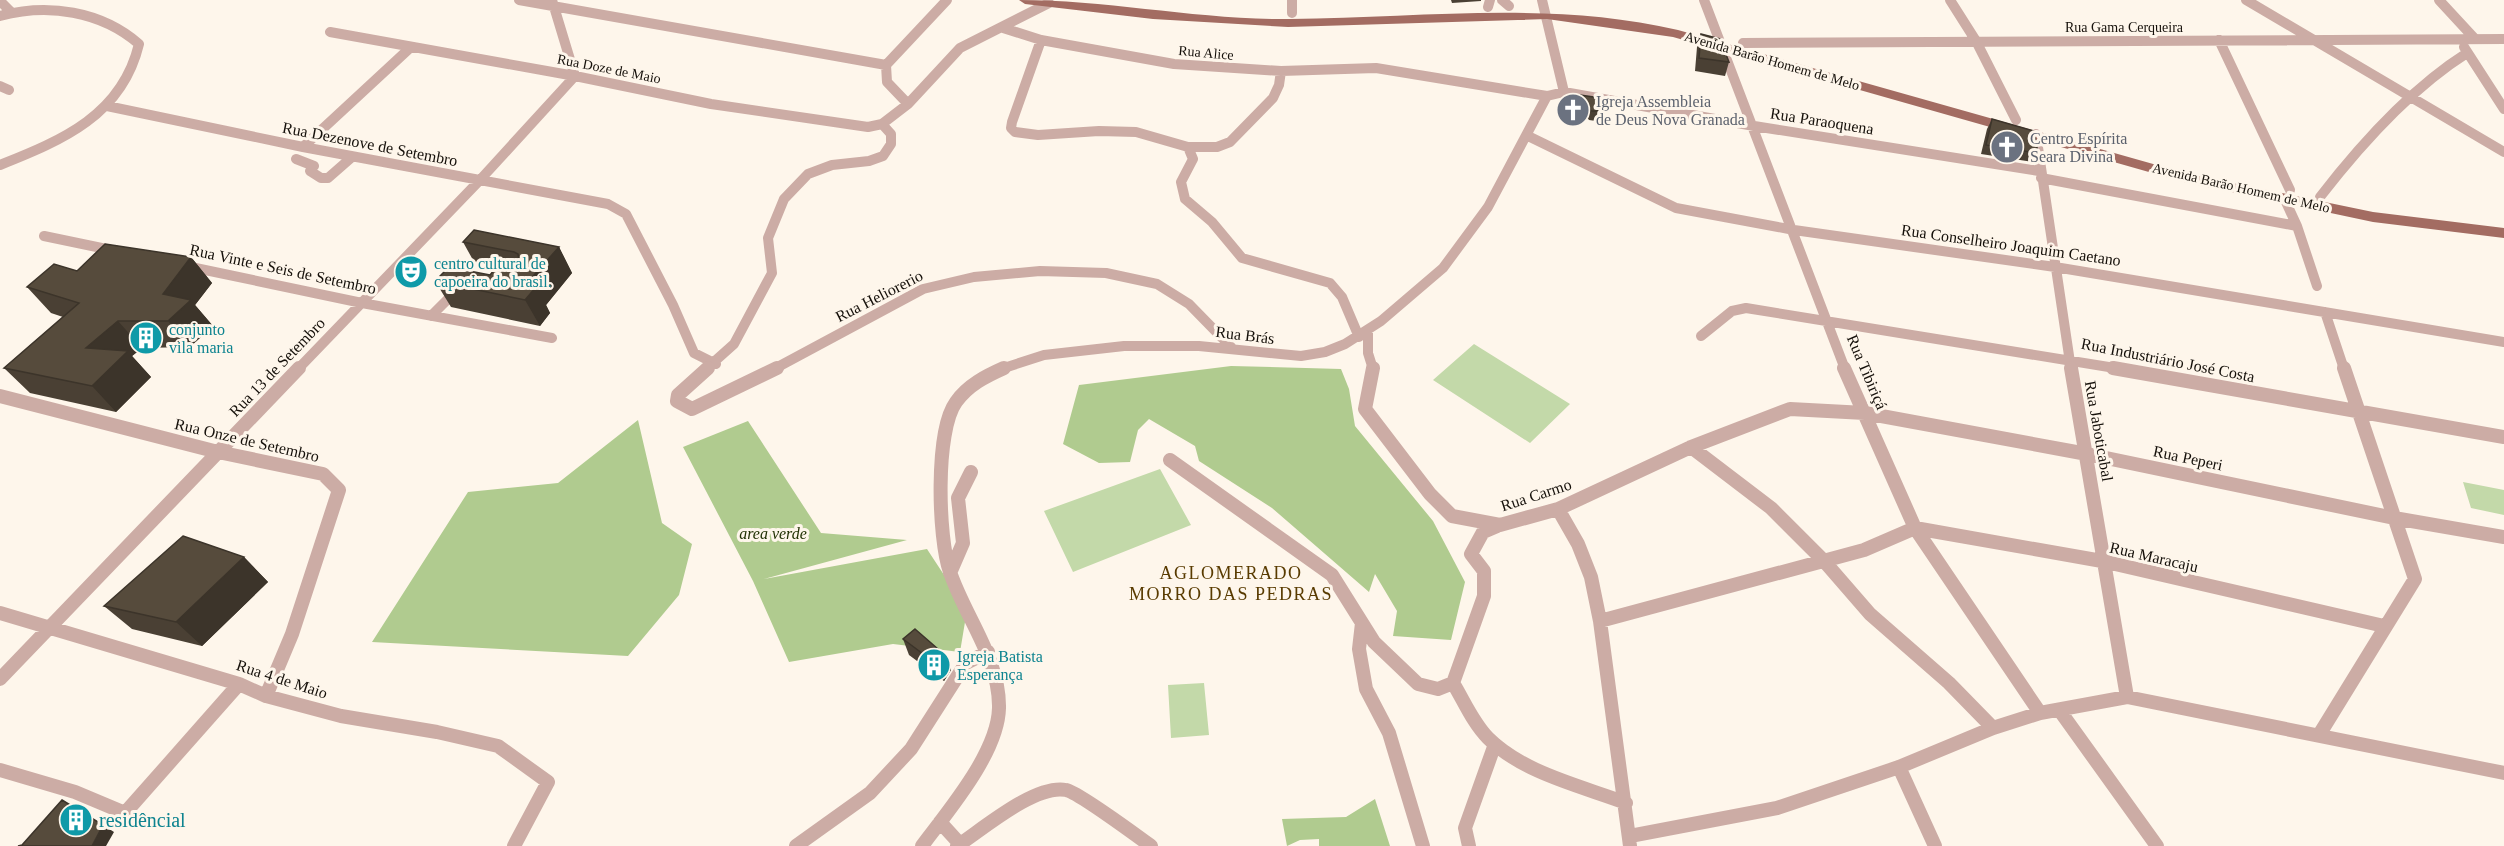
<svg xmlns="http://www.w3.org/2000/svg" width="2504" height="846" font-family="'Times New Roman',serif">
<rect width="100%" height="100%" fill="#fef6eb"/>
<!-- green -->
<path fill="#c3d9a9" d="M1474 344 1570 404 1530 443 1433 380Z
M1160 469 1191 525 1073 572 1044 511Z
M2463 482 2504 490V515L2471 508Z
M1204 683 1209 735 1171 738 1168 685Z"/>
<!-- forest -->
<path fill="#b0cb8f" d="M1231 366 1341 369 1349 389 1355 426 1433 521 1465 582 1451 640 1393 636 1397 611 1375 574 1369 592 1272 508 1199 461 1195 446 1149 419 1138 430 1130 462 1099 463 1063 444 1079 385Z
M638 420 662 523 692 544 679 595 628 656 372 642 468 492 558 483Z
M748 421 821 533 907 540 764 579 927 549 967 610 960 652 893 644 789 662 753 581 683 447Z
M1375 799 1390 846H1319V839L1300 840 1287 846 1282 819 1346 817Z"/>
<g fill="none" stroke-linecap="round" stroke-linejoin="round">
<!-- minor-far1 -->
<path stroke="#ccaca5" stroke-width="10" d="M519 0 886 65
M552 0 575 76
M1292 0V13
M1502 0 1509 6
M1542 0 1564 92
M1704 0 1845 369
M1950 0 1976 41 2016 120
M2246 0 2504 152
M2439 0 2475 39
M0 1 11 12
M1488 7 1490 0
M0 16C48 3 101 11 139 44 122 115 63 140 0 165
M1003 28 1041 40 1174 64 1281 71 1376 68 1547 96 1564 92 1754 126 2039 171
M330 32 575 76 711 104 868 127 882 124 908 104 960 48 1049 3
M1041 40 1012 122 1011 128 1015 132 1038 135 1099 131 1136 132 1188 147 1193 159 1181 182 1185 199 1212 222 1242 258 1330 283 1342 297 1359 337
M2219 40 2290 190
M1743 43 2504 39
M2464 47 2504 109
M886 65 947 0
M886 65 887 82 908 104
M0 86 9 90
M107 106 303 147 608 204 626 214 673 305 694 353 716 364
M2036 134 2071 369
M1528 136 1676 208 1794 230 2055 267 2504 342
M303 147 411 47
M1188 147H1217L1230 142 1273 98 1279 85 1281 71
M296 159 314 166 310 171 321 178H328L352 157
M2041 178 2297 226
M2320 197C2361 144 2410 89 2467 53
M2285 200 2297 226 2317 286
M44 236 116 251
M186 266 362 303 552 338
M2325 312 2344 369
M431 316 457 290
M1368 333V353L1373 369
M1701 336 1732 311 1746 308 2121 369
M298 369 479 181 575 76
M706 369 734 344 772 273 768 238 784 199 808 174 832 165 869 161 883 156 891 144V134L882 124
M774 369 923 289 974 277 1040 271 1106 273 1157 284 1189 304 1232 348
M1001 369 1044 355 1124 346H1199L1301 356 1325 352 1345 344 1381 321 1443 268 1488 207 1547 96"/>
<!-- minor -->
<path stroke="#ccaca5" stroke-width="14" d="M708 368 678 395 677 401 692 409 777 368
M1373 368 1365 409 1430 494 1452 516 1500 525 1558 509 1691 447 1790 409 1865 413 2087 454 2394 518 2504 537
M1844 368 1915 528 2040 713
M2071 368 2127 697
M2113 368 2504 437
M0 396 218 452 323 474 339 490 292 634 266 696
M1691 447 1771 508 1824 561 1870 614 1949 683 1993 728
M1170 460 1332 575 1374 642 1418 684 1438 689 1453 683
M1558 509 1578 544 1591 577 1600 621 1630 846
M950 573 963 543 958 498 971 472
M0 613 239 684 266 696 341 716 437 732 498 746 548 782 514 846
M1600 621 1864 550 1915 528 2102 561 2384 626
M1362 623 1359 649 1366 689 1389 733 1423 846
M0 679 299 368
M1453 683C1464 701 1473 723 1488 738 1523 773 1581 786 1626 803
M1453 683 1484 596V571L1471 554 1483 532 1497 526
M2060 711 2157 846
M2319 735 2415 579 2344 368
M1899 767 1935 846
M0 770 75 792 125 813 239 684
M940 822 960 844
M1630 836 1777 808 1899 767 1993 728 2040 713 2127 697 2504 773
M796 846 870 793 911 749 966 663 988 652
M922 846C948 811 998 753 999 708 1000 659 965 617 950 572 938 538 935 431 956 402 968 385 986 376 1004 368
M957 846C983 829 1035 784 1066 790 1078 792 1137 836 1151 846
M1469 846 1465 828 1495 744"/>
<!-- major -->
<path fill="#a36c62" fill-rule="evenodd" d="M1019 0C1109 0 1199 20 1290 19 1419 18 1551 0 1678 30L2185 173 2373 212 2504 228V238L2373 222 2184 182 1673 37 1547 19 1288 27 1153 19 1025 4Z"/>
</g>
<!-- wall -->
<path fill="#4a4034" d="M1451 0H1481V1L1452 3Z
M1701 34 1729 62 1725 76 1695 71 1697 47Z
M1580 95 1598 111 1596 121 1589 120 1578 105Z
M1992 119 2038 153 2033 162 1981 154 1987 129Z
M463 242 559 247 572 273 546 305 550 313 540 326 451 307 435 281 490 275 493 271 478 269Z
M191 257 212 283 195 305 213 326 190 347 142 348 132 356 151 377 116 412 30 393 4 368 63 317 51 313 27 287 77 271Z
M244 557 268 582 202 646 132 629 104 606Z
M903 639 945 655 951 670 944 681 909 655Z"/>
<!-- shaded-wall -->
<path fill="#3c342a" d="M559 247 572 273 546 305 550 313 540 326 525 300 526 284Z
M191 257 212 283 195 305 213 326 190 347 168 321 163 294Z
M118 321 142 348 132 356 151 377 116 412 92 386 86 348Z
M244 557 268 582 202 646 176 622Z
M945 655 951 670 944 681 938 665Z
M103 825 114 832 106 846H92Z"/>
<!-- building -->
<path fill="#564b3c" stroke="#3c342a" stroke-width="1.5" d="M1701 34 1720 39 1729 62 1699 58Z
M1580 95 1600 98 1598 111H1591Z
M1992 119 2034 131 2038 153 1986 145Z
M474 230 559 247 526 284 536 287 525 300 435 281 449 267 490 275 495 269 513 266 519 261 518 254 514 252 463 242Z
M105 244 191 257 163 294 191 300 168 321H118L86 348 128 351 92 386 4 368 79 303 27 287 54 264 77 271Z
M183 536 244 557 176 622 104 606Z
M915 629 945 655 938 665 903 639Z
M62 800 103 825 92 846H18L22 845Z"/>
<!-- icons -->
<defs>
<g id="church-disc" transform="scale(1.725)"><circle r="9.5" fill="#6b7280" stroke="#fef6eb"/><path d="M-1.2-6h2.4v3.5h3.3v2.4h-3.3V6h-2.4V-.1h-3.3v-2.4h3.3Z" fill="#fff"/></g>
<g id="theatre-disc" transform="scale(1.725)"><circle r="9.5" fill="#0f9aa8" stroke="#fef6eb"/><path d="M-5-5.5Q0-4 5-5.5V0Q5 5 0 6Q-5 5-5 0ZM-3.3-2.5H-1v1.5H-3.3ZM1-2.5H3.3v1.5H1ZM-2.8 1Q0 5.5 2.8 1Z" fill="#fff"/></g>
<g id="building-disc" transform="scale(1.725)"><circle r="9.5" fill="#0f9aa8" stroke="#fef6eb"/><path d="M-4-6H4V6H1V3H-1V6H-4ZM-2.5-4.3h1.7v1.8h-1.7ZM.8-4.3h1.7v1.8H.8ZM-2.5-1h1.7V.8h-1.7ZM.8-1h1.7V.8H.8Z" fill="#fff"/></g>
</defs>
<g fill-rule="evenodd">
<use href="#church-disc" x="1573" y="110"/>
<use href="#church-disc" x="2007" y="147"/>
<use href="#theatre-disc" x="411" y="272"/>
<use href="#building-disc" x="146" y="338"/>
<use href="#building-disc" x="934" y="665"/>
<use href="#building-disc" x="76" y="820"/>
</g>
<g text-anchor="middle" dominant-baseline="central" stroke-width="6" stroke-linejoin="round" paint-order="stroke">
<!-- far-street labels -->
<g font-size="14" fill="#15100a" stroke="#fef6eb">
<text x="2124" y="27">Rua Gama Cerqueira</text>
<text transform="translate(1206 53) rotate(5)">Rua Alice</text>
<text transform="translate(1772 61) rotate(16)">Avenida Barão Homem de Melo</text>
<text transform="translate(609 69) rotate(11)">Rua Doze de Maio</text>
<text transform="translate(2241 188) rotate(13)">Avenida Barão Homem de Melo</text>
</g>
<!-- worship labels -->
<g font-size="16" fill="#5b616d" stroke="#fef6eb" text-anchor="start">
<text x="1596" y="101">Igreja Assembleia<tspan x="1596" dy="18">de Deus Nova Granada</tspan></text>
<text x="2030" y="138">Centro Espírita<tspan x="2030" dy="18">Seara Divina</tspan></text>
</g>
<!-- street labels -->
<g font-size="16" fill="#15100a" stroke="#fef6eb">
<text transform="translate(1822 121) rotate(9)">Rua Paraoquena</text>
<text transform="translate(370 144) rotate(11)">Rua Dezenove de Setembro</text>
<text transform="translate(2011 245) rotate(8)">Rua Conselheiro Joaquim Caetano</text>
<text transform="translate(283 269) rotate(12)">Rua Vinte e Seis de Setembro</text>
<text transform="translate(879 296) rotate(-27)">Rua Heliorerio</text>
<text transform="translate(1245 335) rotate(7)">Rua Brás</text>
<text transform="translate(2168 360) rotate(11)">Rua Industriário José Costa</text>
<text transform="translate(277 367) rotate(-46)">Rua 13 de Setembro</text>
<text transform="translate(1867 372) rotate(67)">Rua Tibiriçá</text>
<text transform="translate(2099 431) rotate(80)">Rua Jaboticabal</text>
<text transform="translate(247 440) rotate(13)">Rua Onze de Setembro</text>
<text transform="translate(2188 458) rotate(12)">Rua Peperi</text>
<text transform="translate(1536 495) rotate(-18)">Rua Carmo</text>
<text transform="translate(2154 557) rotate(13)">Rua Maracaju</text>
<text transform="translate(282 679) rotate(18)">Rua 4 de Maio</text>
</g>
<!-- culture labels -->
<g font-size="16" fill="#0d838f" stroke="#fef6eb" text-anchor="start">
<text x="434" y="263">centro cultural de<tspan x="434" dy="18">capoeira do brasil.</tspan></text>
<text x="169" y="329">conjunto<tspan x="169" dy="18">vila maria</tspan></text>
<text x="957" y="656">Igreja Batista<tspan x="957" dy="18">Esperança</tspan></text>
</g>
<!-- park labels -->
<g font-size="16" font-style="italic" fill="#213104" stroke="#fef6eb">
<text x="773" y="533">area verde</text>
</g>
<!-- neighbourhood labels -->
<g font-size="18" letter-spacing="1.5" fill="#593b00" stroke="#fef6eb">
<text x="1231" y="573">AGLOMERADO<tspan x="1231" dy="21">MORRO DAS PEDRAS</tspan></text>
</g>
<!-- near-culture labels -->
<g font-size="20" fill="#0d838f" stroke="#fef6eb" text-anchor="start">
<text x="99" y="820">residêncial</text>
</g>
</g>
</svg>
